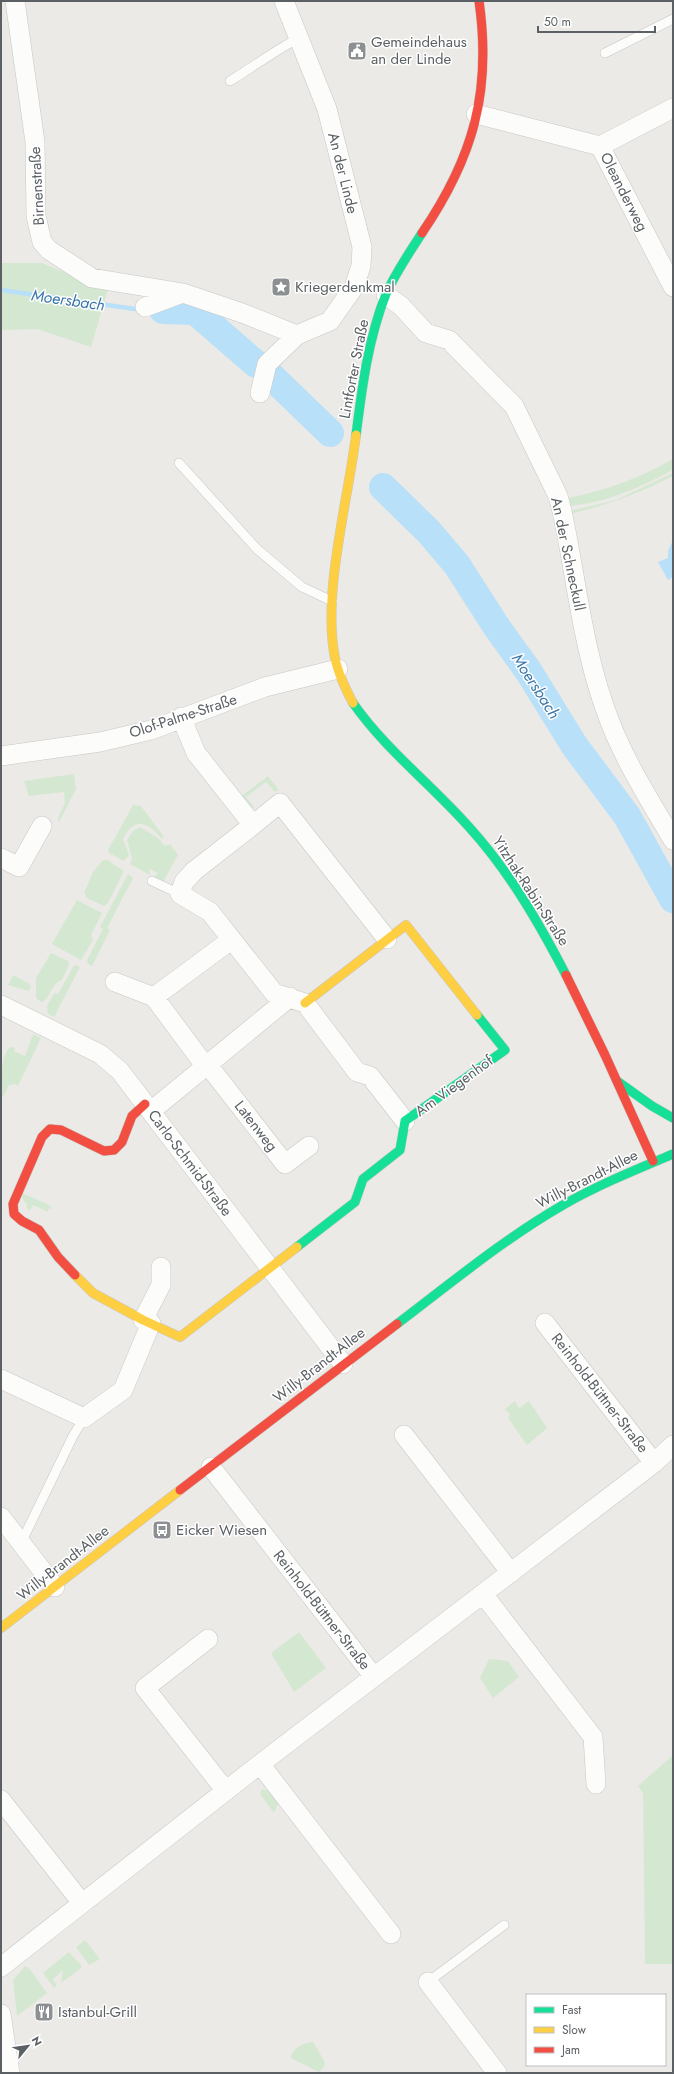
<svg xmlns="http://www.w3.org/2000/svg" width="674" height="2074" font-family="Jost,sans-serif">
<rect width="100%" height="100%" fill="#ebeae6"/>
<!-- green -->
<path fill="#d4e8d1" d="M1 263H42L87 282 109 286 91 347 37 329 1 330Z
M673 459V470C638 488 609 502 569 506L564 495 569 498C606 490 640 478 673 459Z
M673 473V476C637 494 609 505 569 514L570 511 616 500Z
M74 774 76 789 59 822 58 818 65 803 64 792 29 796 24 781Z
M268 776 279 790 275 792 266 782 246 797 254 807 251 809 240 797Z
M133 805 141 806 164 837 162 839C148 822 134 816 123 839L129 855 124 861 109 853 108 850Z
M140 827 158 838 165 846 170 844 178 855 163 882 154 877 158 873 149 869 150 875 130 864 132 859 127 840 133 831Z
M103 860H107L124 871 108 903 104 906 87 898 84 893 93 872Z
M128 874 133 878 107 928 110 930 92 966 88 964 87 960 103 929 100 927Z
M77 900 102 913 91 935 93 940 81 960 52 944Z
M51 953 68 961 69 965 62 980C49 985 51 1000 41 1002L36 998V978Z
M76 965 80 967 54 1017 48 1014 47 1006 54 993 58 994 73 967Z
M13 975 28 983 31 986 29 991 8 985Z
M33 1034 41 1038 18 1086 15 1084 9 1085 3 1097 1 1096C1 1085 0 1049 12 1047L15 1048 14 1051 25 1056Z
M22 1193 49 1205 52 1208 48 1209V1212L33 1205 30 1211 26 1207 27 1204 23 1200Z
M515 1401 519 1408 529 1401 547 1428 527 1445 508 1418 510 1414 505 1409Z
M299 1632 326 1668 294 1692 271 1653Z
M489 1659 508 1661 519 1677 493 1698 480 1678Z
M673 1755V1964H645L643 1793 638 1786Z
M262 1789 271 1791 280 1799 274 1813 260 1794Z
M85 1940 100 1959 89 1965 76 1947Z
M69 1952 81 1965V1968L61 1983 63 1970 53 1979 57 1986 54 1988 43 1973Z
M25 1966 29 1968 47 1993 17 2016 13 1980Z
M313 2042 325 2062 324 2067 319 2072 291 2058C291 2049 305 2042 313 2042Z"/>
<!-- water -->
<path fill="#b8e0f8" d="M673 540V577L668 580 658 562 668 558V551Z"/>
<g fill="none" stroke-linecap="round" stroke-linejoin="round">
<!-- stream -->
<path stroke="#b8e0f8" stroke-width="4.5" d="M1 290 135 309"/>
<!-- river -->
<path stroke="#b8e0f8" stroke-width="28" d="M163 310 195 311 256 364
M271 376 330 433
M383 487 429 532 457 565 496 626 529 672 574 745 627 816 673 899"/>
<!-- lane casing -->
<g stroke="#c7c7c6" stroke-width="10">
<path id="lane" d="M605 53 673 19
M230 81C253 67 274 51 299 38
M179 463 257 549 302 587 332 601
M152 881 180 894
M21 1543 73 1436 84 1418
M428 1982 504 1925"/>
</g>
<!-- street casing -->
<g stroke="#c7c7c6" stroke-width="20">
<path id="street" d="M15 1 35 142 36 216 42 242 49 250 92 278 183 293 242 313 297 335 330 321 354 287 361 266 362 247 327 109 284 1
M476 114 600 146 673 287
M600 146 673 108
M386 295 401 306 426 333 449 340 514 406 558 496 562 511C577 581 583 654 610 722 626 763 650 801 673 840
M145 307 180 294
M260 393 267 364 297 335
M181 717 196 753 253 825 280 803 387 939
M1 756 100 742 151 730 265 687 338 669
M253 825 194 871 184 882 180 894 210 912 274 993 305 1003 357 1072 370 1076 405 1121
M1 858 19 867 42 826
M115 982 154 997 231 940
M154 997 206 1067
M1 1005 100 1054 120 1071 343 1364
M208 1065 285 1164 309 1146
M151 1111 290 997
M143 1320 161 1285V1267
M545 1323 654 1463
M1 1379 84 1418 123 1390 151 1323
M404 1435 511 1573
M211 1467 374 1677
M1 1517 55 1587
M483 1594 593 1737 596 1784
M208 1639 145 1688 226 1791
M260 1764 391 1934
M1 1800 82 1903
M1 1967 260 1764 654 1463 673 1445
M428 1982 497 2073
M1 2014 10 2073"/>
</g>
<!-- fast casing -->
<g stroke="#c7c7c6" stroke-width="10">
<path id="fast" d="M356 435C362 388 368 339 386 294 396 272 409 253 422 233
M353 703C386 750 431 784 469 827 509 871 539 923 566 975
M617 1081 652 1106 673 1118
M297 1247 355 1202 363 1179 400 1150 405 1121 505 1050 477 1015
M397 1324C451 1283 504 1239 563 1205 598 1185 635 1170 673 1154"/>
</g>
<!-- slow casing -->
<g stroke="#c7c7c6" stroke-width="10">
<path id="slow" d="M353 703C345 688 338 674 335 658 322 594 348 501 356 435
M305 1003 406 925 477 1015
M75 1275 93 1293 143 1320 180 1337 297 1247
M1 1628 180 1490"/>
</g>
<!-- jam casing -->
<g stroke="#c7c7c6" stroke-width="10">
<path id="jam" d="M422 233C473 158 492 92 479 1
M566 975 605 1055 653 1161
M75 1275 58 1257 39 1230 22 1221 14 1214 13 1204 42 1137 50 1129 61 1130 104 1151 114 1150 122 1142 132 1116 145 1104
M180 1490 397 1324"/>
</g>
<!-- lane -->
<use href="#lane" stroke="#fcfcfb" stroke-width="9"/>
<!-- street -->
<use href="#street" stroke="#fcfcfb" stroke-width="19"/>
<!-- fast -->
<use href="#fast" stroke="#16e098" stroke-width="9"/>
<!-- slow -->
<use href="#slow" stroke="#ffcf43" stroke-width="9"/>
<!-- jam -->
<use href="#jam" stroke="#f24e42" stroke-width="9"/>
</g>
<!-- icons -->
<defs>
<g id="civic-square" transform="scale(1)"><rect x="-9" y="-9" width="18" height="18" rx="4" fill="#8d9092" stroke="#fff"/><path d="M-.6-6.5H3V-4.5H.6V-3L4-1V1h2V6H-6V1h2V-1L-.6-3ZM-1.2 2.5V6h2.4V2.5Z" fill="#fff"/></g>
<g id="sight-square" transform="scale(1)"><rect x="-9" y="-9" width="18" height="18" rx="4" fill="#8d9092" stroke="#fff"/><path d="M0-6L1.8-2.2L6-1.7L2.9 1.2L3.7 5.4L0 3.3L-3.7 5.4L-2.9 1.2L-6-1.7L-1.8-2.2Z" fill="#fff"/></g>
<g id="bus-square" transform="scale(1)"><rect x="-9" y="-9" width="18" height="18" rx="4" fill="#8d9092" stroke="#fff"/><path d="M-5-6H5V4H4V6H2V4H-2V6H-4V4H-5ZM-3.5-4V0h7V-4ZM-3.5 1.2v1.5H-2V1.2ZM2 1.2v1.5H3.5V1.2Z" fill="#fff"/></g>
<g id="restaurant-square" transform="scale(1)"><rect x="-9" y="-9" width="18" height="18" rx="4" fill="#8d9092" stroke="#fff"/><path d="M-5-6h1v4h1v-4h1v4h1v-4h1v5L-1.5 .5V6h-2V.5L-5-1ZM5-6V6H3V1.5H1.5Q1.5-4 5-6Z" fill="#fff"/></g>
</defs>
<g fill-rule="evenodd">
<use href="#civic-square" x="357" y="51"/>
<use href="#sight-square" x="281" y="287"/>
<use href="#bus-square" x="162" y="1530"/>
<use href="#restaurant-square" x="44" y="2012"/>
</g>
<g text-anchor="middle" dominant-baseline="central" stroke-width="3" stroke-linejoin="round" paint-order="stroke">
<!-- poi labels -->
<g font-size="15" fill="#5b6064" stroke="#fff" text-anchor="start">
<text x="371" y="42">Gemeindehaus<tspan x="371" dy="17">an der Linde</tspan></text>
<text x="295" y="287">Kriegerdenkmal</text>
<text x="176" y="1530">Eicker Wiesen</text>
<text x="58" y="2012">Istanbul-Grill</text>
</g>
<!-- street labels -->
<g font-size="15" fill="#5b6064" stroke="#fff">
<text transform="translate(343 173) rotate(76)">An der Linde</text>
<text transform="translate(37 186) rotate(-93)">Birnenstraße</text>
<text transform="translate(624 192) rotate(63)">Oleanderweg</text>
<text transform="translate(354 369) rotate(-79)">Lintforter Straße</text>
<text transform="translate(568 554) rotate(78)">An der Schneckull</text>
<text transform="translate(183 716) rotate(-18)">Olof-Palme-Straße</text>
<text transform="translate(531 891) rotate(57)">Yitzhak-Rabin-Straße</text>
<text transform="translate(454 1086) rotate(-36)">Am Viegenhof</text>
<text transform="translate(256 1126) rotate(52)">Latenweg</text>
<text transform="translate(190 1163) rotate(53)">Carlo-Schmid-Straße</text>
<text transform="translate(587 1179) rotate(-27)">Willy-Brandt-Allee</text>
<text transform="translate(319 1365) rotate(-38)">Willy-Brandt-Allee</text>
<text transform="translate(600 1393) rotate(52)">Reinhold-Büttner-Straße</text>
<text transform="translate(63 1563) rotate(-38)">Willy-Brandt-Allee</text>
<text transform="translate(322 1610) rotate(52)">Reinhold-Büttner-Straße</text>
</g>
<!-- water labels -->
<g font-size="16" font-style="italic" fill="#3b77aa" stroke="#fff">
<text transform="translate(68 300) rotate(8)">Moersbach</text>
<text transform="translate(536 686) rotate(57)">Moersbach</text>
</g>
</g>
<!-- border -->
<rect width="674" height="2074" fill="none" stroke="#5b6064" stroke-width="4"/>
<!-- legend -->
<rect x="526" y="1994" width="140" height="72" fill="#ffffff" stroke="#bdbfc1"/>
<rect x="534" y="2007" width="20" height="6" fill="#16e098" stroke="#bdbfc1"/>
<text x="562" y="2014" font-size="12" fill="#5b6064">Fast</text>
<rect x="534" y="2027" width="20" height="6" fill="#ffcf43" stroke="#bdbfc1"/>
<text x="562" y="2034" font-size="12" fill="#5b6064">Slow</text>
<rect x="534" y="2047" width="20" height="6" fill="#f24e42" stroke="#bdbfc1"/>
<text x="562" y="2054" font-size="12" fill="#5b6064">Jam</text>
<!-- north arrow -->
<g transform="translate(28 2046) rotate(61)" stroke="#ffffff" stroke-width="3" paint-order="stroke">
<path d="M0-3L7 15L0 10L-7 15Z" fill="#5b6064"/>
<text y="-6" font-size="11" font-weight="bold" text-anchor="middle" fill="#5b6064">N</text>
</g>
<!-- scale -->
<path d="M538 26v6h117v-6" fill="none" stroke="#5b6064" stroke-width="2"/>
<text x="544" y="26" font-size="12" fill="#5b6064" stroke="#ffffff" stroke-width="3" paint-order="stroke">50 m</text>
</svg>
